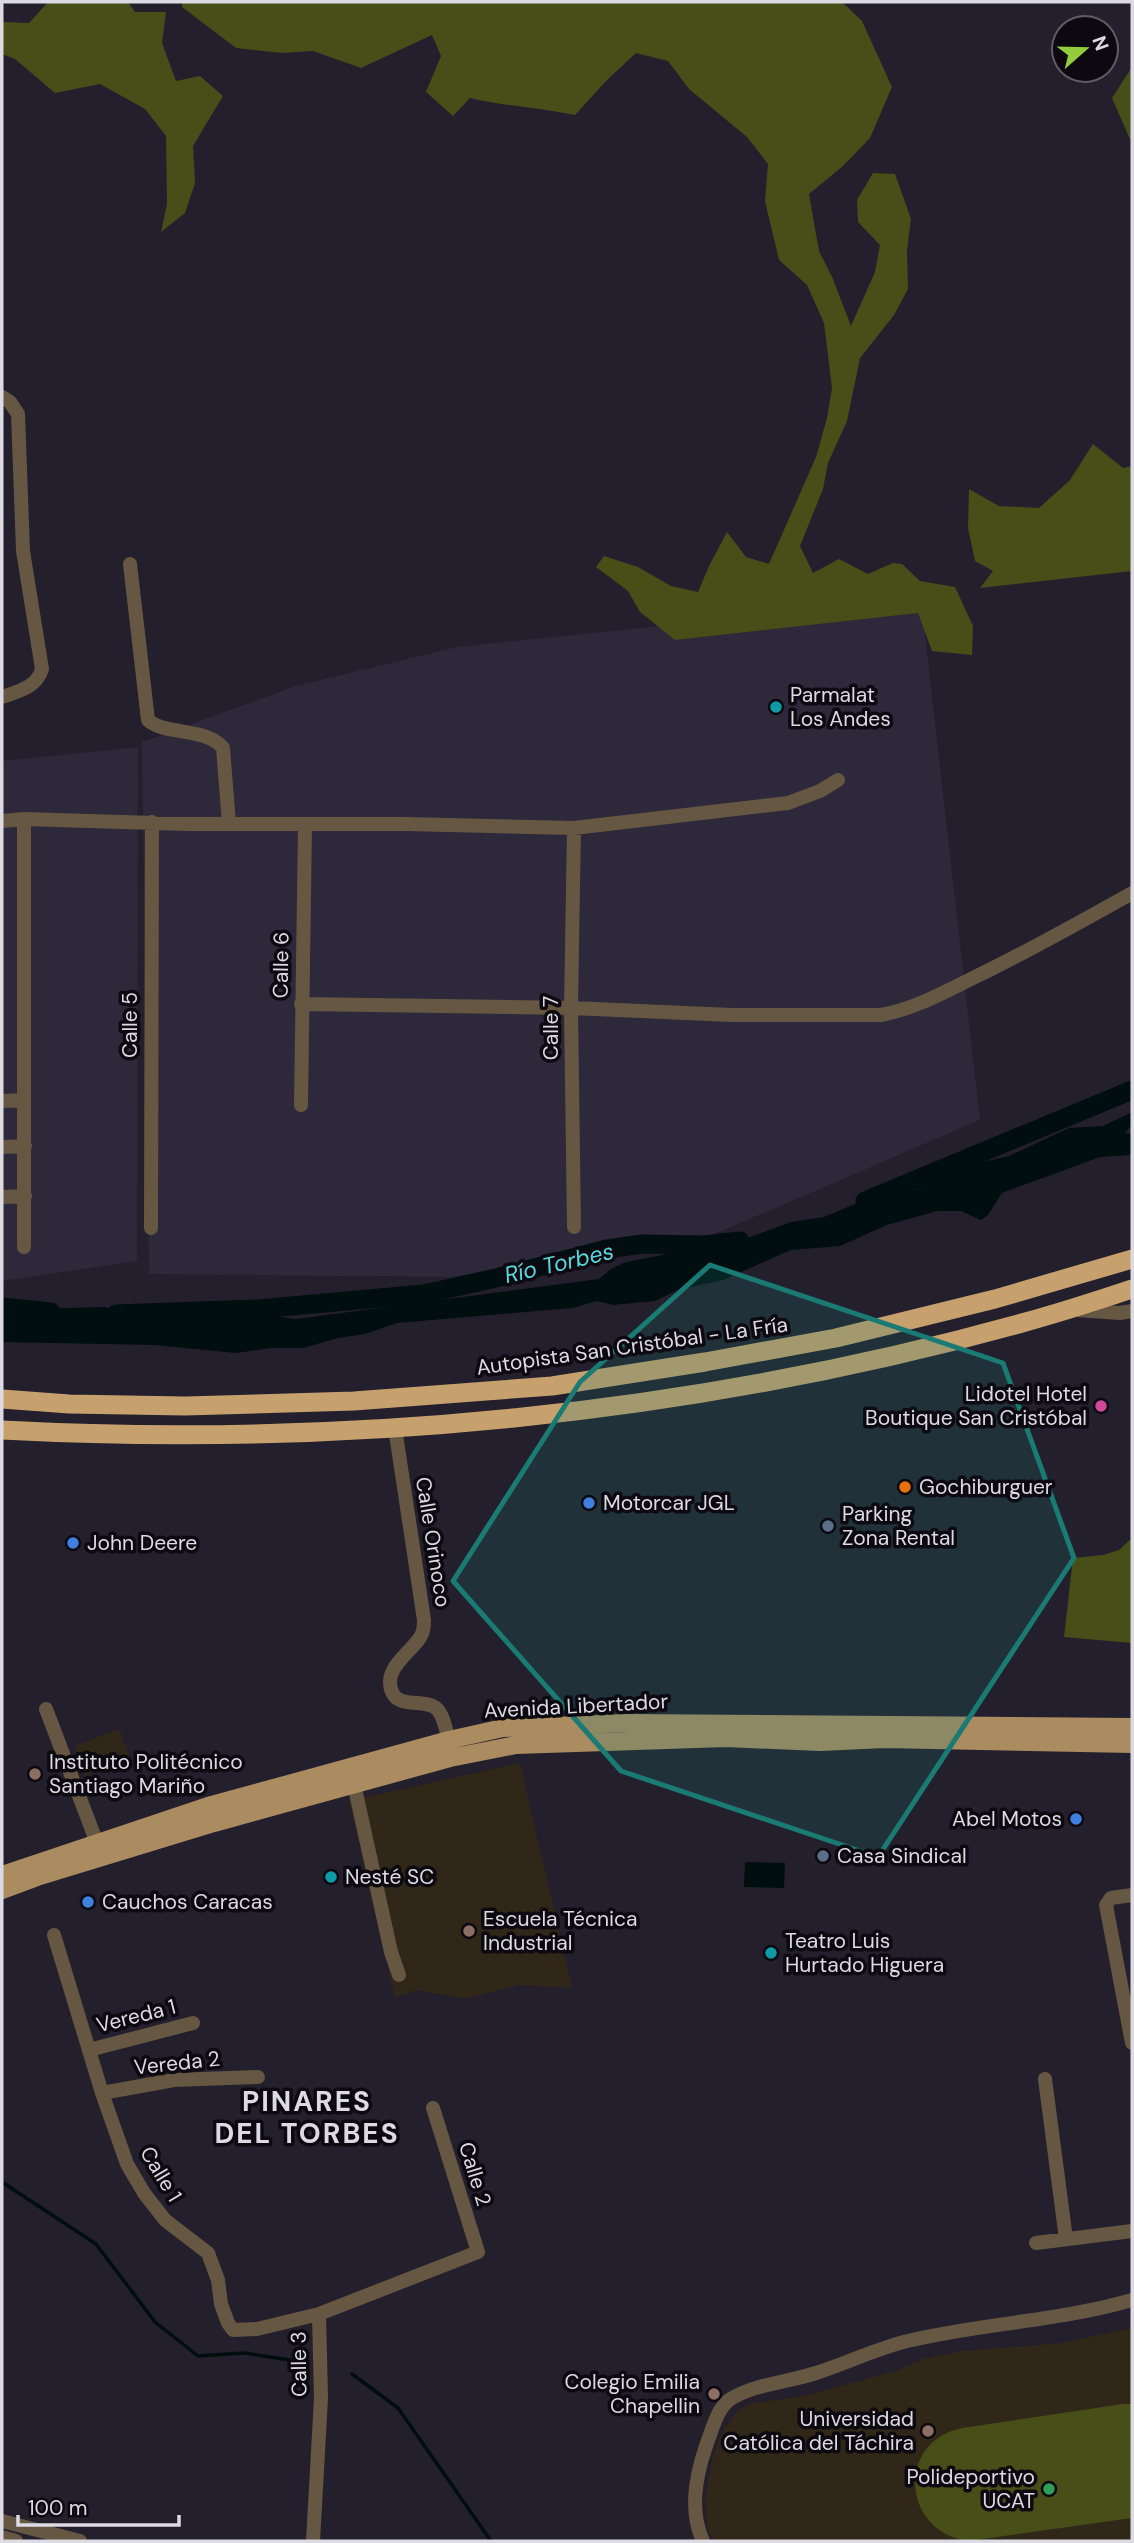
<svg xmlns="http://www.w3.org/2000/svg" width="1134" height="2543" font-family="'DM Sans',sans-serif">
<rect width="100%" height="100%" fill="#231f2c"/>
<!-- built -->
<path fill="#2d283a" d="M921 599 980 1120 696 1242 544 1268 447 1277 149 1274 142 742 296 686 457 647Z
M138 747 137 1261 2 1281V761Z"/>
<!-- education -->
<path fill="#312718" d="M119 1729 131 1760 85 1776 75 1746Z
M520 1763 572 1988 519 1985 464 1999 416 1990 395 1998 349 1801Z
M1132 2328V2541H714L708 2530 705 2504 711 2464 720 2437 727 2425 736 2413 748 2404 804 2396 833 2388 896 2371 923 2359 962 2351 1062 2343Z"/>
<!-- green -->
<path fill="#474e17" d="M48 2H128L135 12H166L162 43 176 81 200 76 223 96 193 146 195 183 185 213 161 232 167 204 166 136 145 109 100 84 55 93 15 59 2 54V22L29 23Z
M182 2H842L862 21 892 87 870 138 843 166 809 194 819 251 833 279 851 326 875 272 880 245 858 222 857 200 873 173 895 174 911 219 907 250 908 289 894 315 860 358 847 421 828 463 823 489 800 546 813 573 839 559 868 574 893 563 902 564 920 581 955 587 973 626 972 655 932 651 918 613 675 640 640 612 628 591 596 567 604 556 638 567 671 586 698 592 709 566 727 532 746 557 769 564 816 457 827 418 832 388 824 323 807 285 779 260 765 201 768 164 747 137 689 89 668 61 636 53 607 80 575 115C540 108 505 106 470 98L453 116 426 92 441 56 432 35 361 68 313 51 282 53 236 48 182 7Z
M1132 67V144L1112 98Z
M1093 444 1123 468 1132 466V571L980 588 993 571 975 561 968 528 969 489 999 506 1039 508 1070 480Z
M1132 1538V1643L1064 1637 1073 1558 1103 1555 1119 1550Z
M1123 2404H1132V2518L969 2541C902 2533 895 2442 962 2428Z"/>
<!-- water -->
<path fill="#000e0f" d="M1132 1112V1125L1125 1133 1132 1134V1155L1100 1157 1002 1193 988 1215 981 1220 961 1211H937L887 1225 840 1246 791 1250 723 1280 678 1290 655 1301 613 1305 597 1301 572 1308 397 1323 365 1334 338 1338 303 1348H271L236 1353 155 1345 2 1342V1310L104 1307 173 1319 241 1312 296 1319 599 1279 611 1269 626 1262 745 1239 791 1222 824 1217 876 1195 918 1190 962 1167 1009 1156 1069 1128 1103 1126Z
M745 1862 785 1863 784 1888 744 1887Z"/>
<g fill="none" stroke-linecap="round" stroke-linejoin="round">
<!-- stream -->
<path stroke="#000e0f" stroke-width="3.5" d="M2 2182 96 2244 155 2322 198 2356 245 2353 296 2361
M352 2374 398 2408 491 2541"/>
<!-- river -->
<path stroke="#000e0f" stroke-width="19" d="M865 1201 1132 1090
M2 1307 51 1312
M116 1314 258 1309 424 1294 496 1278 607 1249 642 1244 703 1245 740 1241"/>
<!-- minor -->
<path stroke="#665743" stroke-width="14" d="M2 397 10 402 18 414 23 551 42 669C37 687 19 691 2 697
M130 564 148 720C163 735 206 727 223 748L229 824
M2 821 24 819 188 824H406L574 828 788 803 820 791 838 780
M301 1004 571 1008 732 1015H881C914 1009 945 992 975 977 1029 951 1080 922 1132 893
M2 1101 24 1100
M301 1105 305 825
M2 1147 25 1146
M2 1197 25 1196
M574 1227 571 1008 574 828
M151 1228 152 822
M24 1247V819
M1077 1310 1120 1313 1132 1311
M395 1428 424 1620C424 1625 424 1631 421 1636 412 1652 382 1668 392 1692 399 1709 426 1698 437 1709 444 1716 446 1731 449 1740
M46 1709 100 1851
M354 1784 391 1952 399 1975
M1132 1895 1111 1898 1106 1905 1132 2043
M54 1935 102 2093 127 2164 144 2193 165 2220 208 2253 218 2280 221 2304 228 2323 233 2330 257 2329 319 2314 478 2252 433 2108
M89 2050 193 2023
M1045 2079 1066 2239
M102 2093 174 2080 258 2077
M1036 2243 1132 2231
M2 2521 80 2541
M2 2537 16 2541
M313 2541 321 2398 319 2314
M703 2541C687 2507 698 2466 711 2432 715 2421 719 2408 729 2400 753 2384 789 2382 816 2373 848 2363 879 2347 912 2340 985 2323 1059 2321 1132 2300"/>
<!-- major -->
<path stroke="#ab8c61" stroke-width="18" d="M2 1875 208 1806 449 1740 503 1728 627 1723 1132 1727
M2 1890 37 1877 214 1823 450 1758 516 1745 726 1738 820 1742 885 1739 1132 1744"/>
<!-- highway -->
<path stroke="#c6a16d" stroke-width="19" d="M2 1399 69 1404 185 1406 354 1401 552 1386 705 1362 836 1338 995 1299 1132 1259
M2 1430C344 1448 691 1415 1022 1323 1059 1313 1096 1301 1132 1289"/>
</g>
<!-- marked area -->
<path fill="#197b74" fill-opacity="0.2" stroke="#197b74" stroke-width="5" stroke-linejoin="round" d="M710 1265 1003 1363 1074 1558 878 1857 621 1771 453 1581 580 1382Z"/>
<!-- markers -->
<g fill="#0f9aa8" stroke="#0c0a10" stroke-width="2.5">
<circle cx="776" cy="707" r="7"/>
<circle cx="331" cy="1877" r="7"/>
<circle cx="771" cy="1953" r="7"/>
</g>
<circle fill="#d1479c" stroke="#0c0a10" stroke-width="2.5" cx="1101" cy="1406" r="7"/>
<circle fill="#e8710a" stroke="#0c0a10" stroke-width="2.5" cx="905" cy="1487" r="7"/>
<g fill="#3f7fe0" stroke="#0c0a10" stroke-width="2.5">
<circle cx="589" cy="1503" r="7"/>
<circle cx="73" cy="1543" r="7"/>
<circle cx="1076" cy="1819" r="7"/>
<circle cx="88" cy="1902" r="7"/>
</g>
<g fill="#5c6f8a" stroke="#0c0a10" stroke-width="2.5">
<circle cx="828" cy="1526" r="7"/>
<circle cx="823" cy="1856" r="7"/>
</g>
<g fill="#8d6e63" stroke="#0c0a10" stroke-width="2.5">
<circle cx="35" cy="1774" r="7"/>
<circle cx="469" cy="1931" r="7"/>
<circle cx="714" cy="2394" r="7"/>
<circle cx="928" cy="2431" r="7"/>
</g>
<circle fill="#2e9e5b" stroke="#0c0a10" stroke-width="2.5" cx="1049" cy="2489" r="7"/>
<g text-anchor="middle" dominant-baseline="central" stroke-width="7" stroke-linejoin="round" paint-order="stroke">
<!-- poi labels -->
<g font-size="21" fill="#dcdae3" stroke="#0c0a10" text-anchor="start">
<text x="790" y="695">Parmalat<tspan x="790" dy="24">Los Andes</tspan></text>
<text x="1087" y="1394" text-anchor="end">Lidotel Hotel<tspan x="1087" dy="24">Boutique San Cristóbal</tspan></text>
<text x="919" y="1487">Gochiburguer</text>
<text x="603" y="1503">Motorcar JGL</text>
<text x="842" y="1514">Parking<tspan x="842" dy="24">Zona Rental</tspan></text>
<text x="87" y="1543">John Deere</text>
<text x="49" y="1762">Instituto Politécnico<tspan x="49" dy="24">Santiago Mariño</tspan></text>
<text x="1062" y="1819" text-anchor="end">Abel Motos</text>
<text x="837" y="1856">Casa Sindical</text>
<text x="345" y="1877">Nesté SC</text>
<text x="102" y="1902">Cauchos Caracas</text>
<text x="483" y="1919">Escuela Técnica<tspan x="483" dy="24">Industrial</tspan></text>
<text x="785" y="1941">Teatro Luis<tspan x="785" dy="24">Hurtado Higuera</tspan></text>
<text x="700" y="2382" text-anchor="end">Colegio Emilia<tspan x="700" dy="24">Chapellin</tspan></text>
<text x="914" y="2419" text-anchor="end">Universidad<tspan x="914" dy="24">Católica del Táchira</tspan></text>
<text x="1035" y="2477" text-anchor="end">Polideportivo<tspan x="1035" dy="24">UCAT</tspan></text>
</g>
<!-- street labels -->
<g font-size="21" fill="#dcdae3" stroke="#0c0a10">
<text transform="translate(281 965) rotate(-89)">Calle 6</text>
<text transform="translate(130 1025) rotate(-90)">Calle 5</text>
<text transform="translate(551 1028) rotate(-90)">Calle 7</text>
<text transform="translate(632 1346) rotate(-8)">Autopista San Cristóbal - La Fría</text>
<text transform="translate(433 1542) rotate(81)">Calle Orinoco</text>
<text transform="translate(576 1706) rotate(-3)">Avenida Libertador</text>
<text transform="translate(136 2016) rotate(-14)">Vereda 1</text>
<text transform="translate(177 2063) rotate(-6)">Vereda 2</text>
<text transform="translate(161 2174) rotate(59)">Calle 1</text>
<text transform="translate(475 2174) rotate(73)">Calle 2</text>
<text transform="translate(299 2364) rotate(-91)">Calle 3</text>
</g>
<!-- water labels -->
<g font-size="23" font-style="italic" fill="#59d8dd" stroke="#0c0a10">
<text transform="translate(559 1263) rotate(-13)">Río Torbes</text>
</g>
<!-- district labels -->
<g font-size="28" font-weight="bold" letter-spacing="2" fill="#dcdae3" stroke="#0c0a10">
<text x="307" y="2101">PINARES<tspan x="307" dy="32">DEL TORBES</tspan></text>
</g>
</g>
<!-- border -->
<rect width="1134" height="2543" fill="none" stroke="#dcdae3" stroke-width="7"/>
<!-- north arrow -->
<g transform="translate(1085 49) rotate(70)"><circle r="33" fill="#0c0a10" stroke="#5f5d64" stroke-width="2"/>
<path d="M0-5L12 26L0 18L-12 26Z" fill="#93cc3d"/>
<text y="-10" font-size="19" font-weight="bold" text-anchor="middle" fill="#dcdae3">N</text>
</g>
<!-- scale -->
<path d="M18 2515v10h161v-10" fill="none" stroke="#dcdae3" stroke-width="3.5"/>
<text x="28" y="2515" font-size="21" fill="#dcdae3" stroke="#0c0a10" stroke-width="5" paint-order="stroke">100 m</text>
</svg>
